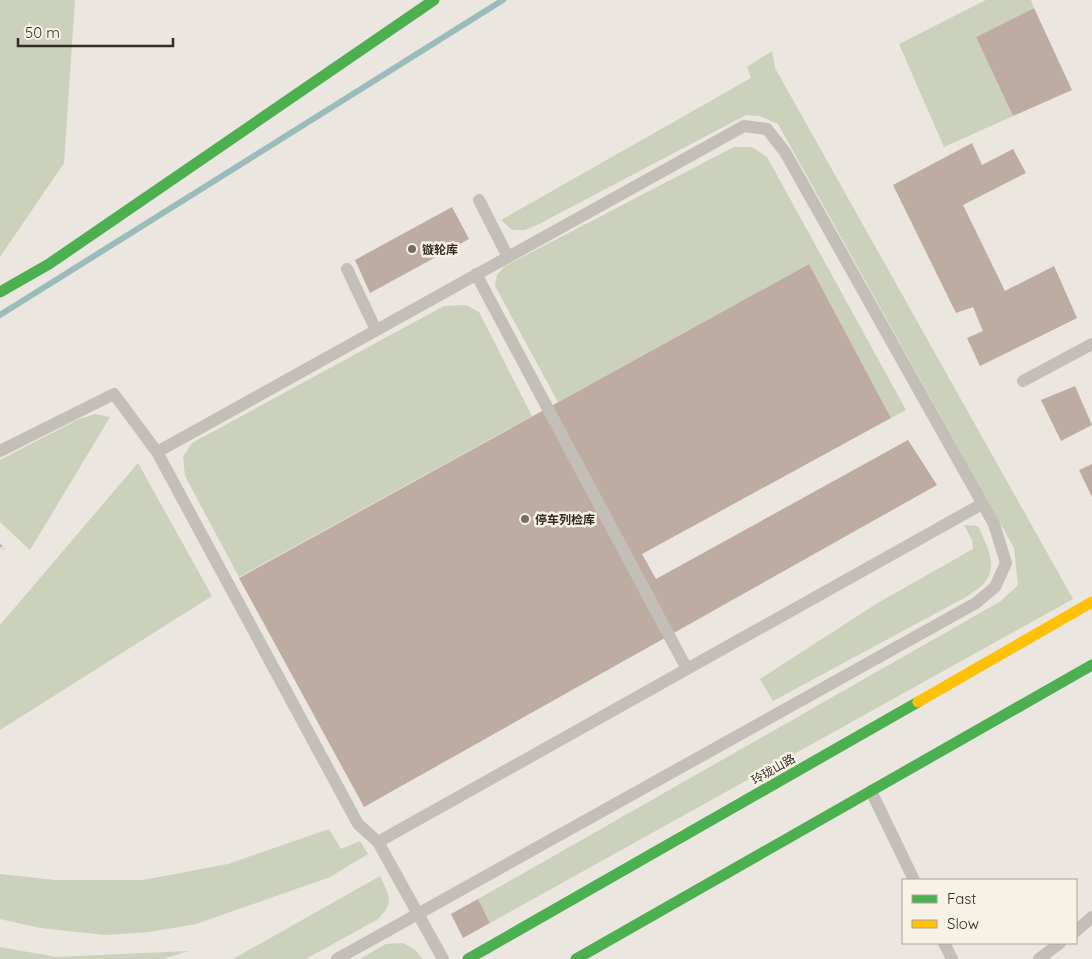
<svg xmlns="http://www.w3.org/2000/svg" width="1092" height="959" font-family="Quicksand,'Noto Sans SC',sans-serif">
<rect width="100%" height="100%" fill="#ebe6df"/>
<!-- green -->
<path fill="#cbd1ba" d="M0 0H75L64 163 0 257Z
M986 0H1031L1034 8 976 37 1013 116 944 147 899 44Z
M772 51 775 68 780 77 1073 599 490 923 478 899 1001 601 1018 585 1014 548 778 124 760 116 746 115 539 224 525 230H512L501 220 751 78 747 67Z
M734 147H752L767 157 906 410 891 418 809 264 558 402 495 286 497 275 505 266Z
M466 305 479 312 532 416 239 577 185 476 183 457 192 443 444 306Z
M95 414 110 417 30 550 0 522V460L79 419Z
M138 463 212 596 0 730V625Z
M964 525 978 526C985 542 999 565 985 582 981 588 972 592 966 597L773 701 760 679 876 604 973 549 972 540Z
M329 829 341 849 360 841 368 854 330 877 196 924 149 932 106 935 40 928 0 919V874L55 880H143L228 864Z
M380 876C389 896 395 902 378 919L306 959H233Z
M403 943 414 949 423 959H360L386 944Z
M0 947 56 957 189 951 163 959H0Z"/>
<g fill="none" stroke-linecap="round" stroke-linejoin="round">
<!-- stream -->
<path stroke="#9cbbbb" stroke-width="6" d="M0 315 503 0"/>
</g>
<!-- building -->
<path fill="#beaba1" d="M1034 8 1072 90 1013 116 976 37Z
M972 143 982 165 1013 149 1026 173 963 205 1005 291 1054 266 1077 318 980 366 967 338 983 331 973 307 956 313 893 185Z
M452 207 469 239 370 293 355 260Z
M809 264 891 418 642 554 656 579 908 440 937 485 364 807 239 578Z
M1075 386 1092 425 1061 441 1041 400Z
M1092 464V497L1079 470Z
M478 899 490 923 463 938 451 914Z"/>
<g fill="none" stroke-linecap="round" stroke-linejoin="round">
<!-- path -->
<path stroke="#bdb7b1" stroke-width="3" stroke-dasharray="2.5 2.5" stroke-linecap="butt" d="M0 545 4 549"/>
<!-- lane -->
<path stroke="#c4beb8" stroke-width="12" d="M479 200 508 257
M347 269 376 330
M476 274 687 669
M1023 381 1092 344
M0 451 114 394 157 452 358 824 378 842 443 959
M157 452 744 126 767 129 785 152 994 524 1006 563 995 587 976 603 337 959
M871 791 914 880
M378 842 982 504
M1076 931 1092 917
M944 943 952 959
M1039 959 1060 943"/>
<!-- fast -->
<path stroke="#4caf50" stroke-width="11" d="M0 292 49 264 434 0
M468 959 918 702
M576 959 1092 665"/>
<!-- slow -->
<path stroke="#ffc107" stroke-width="11" d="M918 702 1092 602"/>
</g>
<!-- markers -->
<g fill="#746d67" stroke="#f8f1e6" stroke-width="2">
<circle cx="412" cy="249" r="5"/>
<circle cx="525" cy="519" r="5"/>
</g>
<g text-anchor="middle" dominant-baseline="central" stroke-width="5" stroke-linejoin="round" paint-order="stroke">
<!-- poi labels -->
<g font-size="12" font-weight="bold" fill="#342c27" stroke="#f8f1e6" text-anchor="start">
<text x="422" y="249">镟轮库</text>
<text x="535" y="519">停车列检库</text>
</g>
<!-- street labels -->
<g font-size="12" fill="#342c27" stroke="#f8f1e6">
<text transform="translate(773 769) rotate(-30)">玲珑山路</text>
</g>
</g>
<!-- legend -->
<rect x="902" y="879" width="175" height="65" fill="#f8f1e6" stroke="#aaa29a"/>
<rect x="912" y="895" width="25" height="8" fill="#4caf50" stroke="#aaa29a"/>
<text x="947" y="904" font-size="15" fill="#342c27">Fast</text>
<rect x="912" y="920" width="25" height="8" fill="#ffc107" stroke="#aaa29a"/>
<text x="947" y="929" font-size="15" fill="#342c27">Slow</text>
<!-- scale -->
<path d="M18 38v8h155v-8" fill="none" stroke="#342c27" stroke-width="2.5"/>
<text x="25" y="38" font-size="15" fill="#342c27" stroke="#f8f1e6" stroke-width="4" paint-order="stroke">50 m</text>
</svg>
